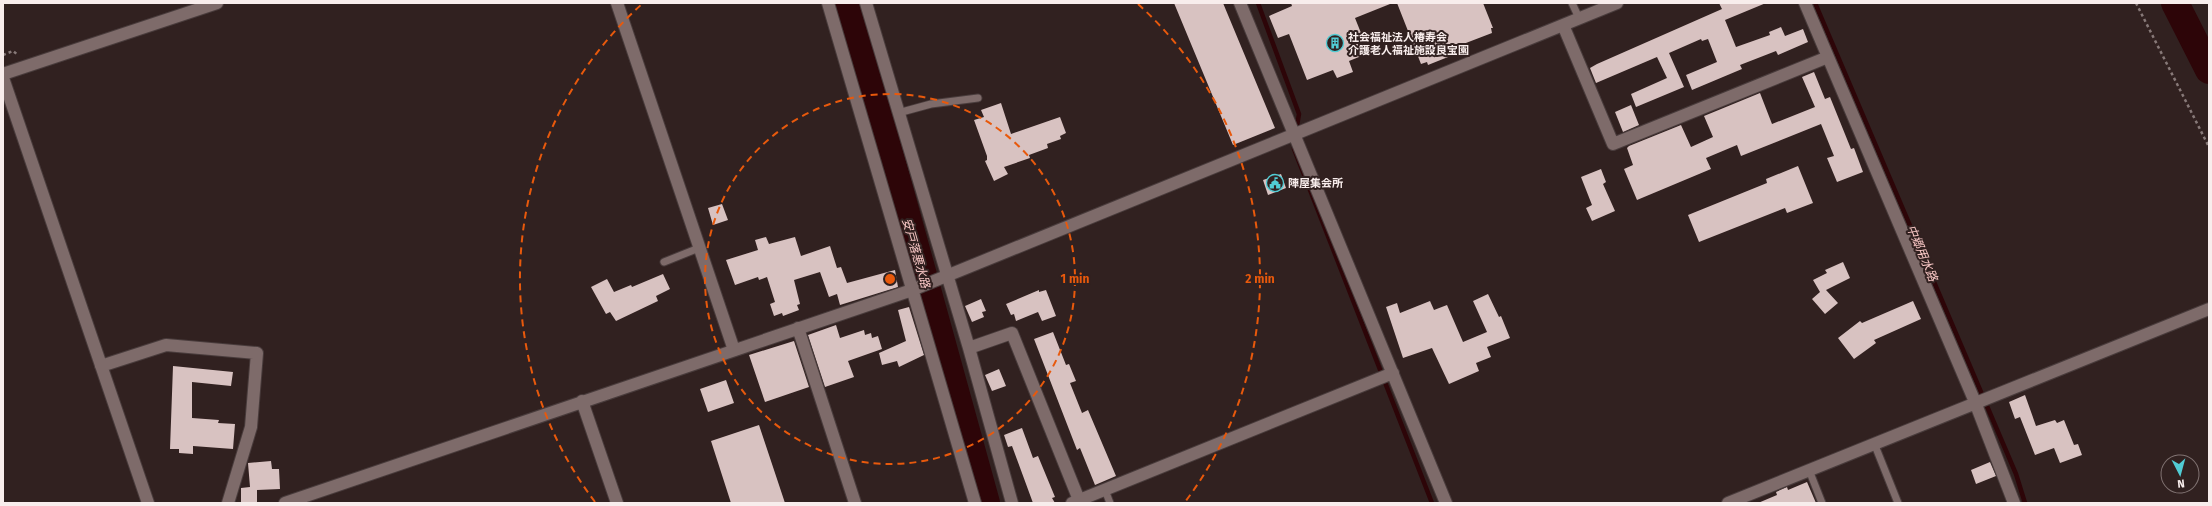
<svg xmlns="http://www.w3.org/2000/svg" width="2212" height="506" font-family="'Fira Sans','Noto Sans JP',sans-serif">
<rect width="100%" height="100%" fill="#312120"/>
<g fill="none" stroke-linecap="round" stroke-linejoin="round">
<!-- stream -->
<path stroke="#2d0508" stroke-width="4.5" d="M1258 3 1299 114 1296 132
M1815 3 2016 474 2025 503
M1294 145V149L1432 503"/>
<!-- river -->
<path stroke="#2d0508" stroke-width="28" d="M846 3 861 51 986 503
M2175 3 2209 70"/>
</g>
<!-- building -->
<path fill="#d8c2c1" d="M1174 3H1223L1275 128 1233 145Z
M1291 3H1390V4L1355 18 1369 53 1349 61 1353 72 1337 78 1333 70 1307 80 1289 34 1278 38 1269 16 1292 6Z
M1397 3H1483L1493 28H1491L1492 33 1445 51 1448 57 1428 65 1427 62 1421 64Z
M1719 3H1766L1725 20 1736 47 1770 35 1769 32 1781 27 1785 36 1803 29 1808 42 1778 55 1776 51 1740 65 1742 69 1692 90 1686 75 1717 62 1708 39 1702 41 1701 39 1669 53 1684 87 1636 107 1631 94 1667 78 1657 57 1596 83 1590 68 1597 64 1722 9Z
M1814 72 1825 99 1830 97 1851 149 1854 148 1863 172 1837 182 1827 158 1834 156 1821 124 1741 156 1737 145 1706 158 1711 169 1637 200 1624 169 1633 165 1627 148 1629 146 1681 125 1691 147 1713 137 1704 116 1760 93 1772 124 1815 107 1802 77Z
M1001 103 1011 134 1060 117 1066 133 1060 136 1061 139 1047 144 1048 148 1029 155 1030 158 1004 167 1008 174 994 181 985 161 987 160V156L974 120 984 117 981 110Z
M1631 105 1639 125 1623 132 1615 112Z
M1798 166 1813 203 1787 213 1785 208 1699 242 1688 215 1767 183 1766 179Z
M1601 169 1606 182 1603 184 1615 211 1592 221 1586 208 1592 205 1581 177Z
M1281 174 1286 188 1268 195 1263 180Z
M722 204 728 220 713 225 708 208Z
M766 237 769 244 795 237 801 256 830 246 837 268 841 267 847 283 895 270 898 287 840 305 837 294 829 297 820 272 794 280 800 304 797 305 799 310 783 316 782 313 774 316 770 304 775 302 767 277 759 280 758 277 735 285 726 260 758 250 755 240Z
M1843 262 1850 278 1826 290 1838 303 1825 314 1812 299 1820 292 1813 280 1827 273 1825 270Z
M663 274 670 289 656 296 658 301 616 321 610 312 606 314 591 287 607 279 614 292 631 285 632 287Z
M1039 290V292L1046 290 1056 316 1042 321 1038 312 1016 321 1014 314 1011 315 1006 304Z
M1488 294 1499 317 1501 316 1510 338 1487 347 1491 357 1476 363 1479 371 1449 384 1432 348 1403 358 1386 307 1397 303 1400 313 1430 301 1434 310 1447 305 1463 342 1487 332 1473 301Z
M981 299 986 311 982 312 984 317 972 322 965 306Z
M1913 301 1921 319 1874 340 1876 343 1854 359 1838 338 1860 321 1862 323Z
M909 307 924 355 899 367 897 361 882 365 879 353 906 341 898 310Z
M836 325 840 338 864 330 865 335 871 333 872 338 878 336 882 349 848 361 854 377 825 387 808 335Z
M1053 332 1066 365 1069 364 1076 381 1070 383 1082 413 1088 410 1116 476 1095 485 1080 448 1077 450 1034 339Z
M794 341 809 387 765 402 749 355Z
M173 366 233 372 231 386 192 382V418L219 420 218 423 235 424 233 449 193 446V454L179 453V449H170Z
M999 369 1006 386 992 391 985 375Z
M726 380 734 403 708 412 700 389Z
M2025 395 2036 426 2055 420 2057 423 2064 420 2074 445 2078 444 2082 455 2060 463 2054 448 2035 455 2020 417 2015 419 2009 402Z
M759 425 785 503H731L711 441Z
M1022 428 1033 458 1038 456 1055 497 1052 498 1055 503H1033L1012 446 1008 447 1004 435Z
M271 461 272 469H279L280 489 257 490V503H241V488L250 487 248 463Z
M1990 462 1996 476 1976 484 1971 470Z
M1807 482 1816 503H1758L1777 495 1776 492 1787 487 1788 490Z"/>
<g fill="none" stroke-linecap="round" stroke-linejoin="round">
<!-- lane casing -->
<g stroke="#493c3c" stroke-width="9">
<path id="lane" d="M1572 3 1579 18
M898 113 931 104 978 98
M664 262 699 248
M1874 443 1898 503
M1809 470 1822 503
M1105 490 1110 503"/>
</g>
<!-- street casing -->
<g stroke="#493c3c" stroke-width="14">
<path id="street" d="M617 3 734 350
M828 3 975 503
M866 3 969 348 1012 503
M1240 3 1446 503
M1805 3 1975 402 2014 503
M1563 25 1613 144 1828 57
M3 74 217 3
M3 78 148 503
M798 328 855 503
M969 348 1012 333 1079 500
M101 366 166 345 257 353 251 427 228 503
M582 401 617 503
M285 503 912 290 1617 3
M1072 503 1393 373
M1728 503 2209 309"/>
</g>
<!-- path -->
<path stroke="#877978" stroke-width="2.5" stroke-dasharray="3 3" stroke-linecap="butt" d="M2136 3 2209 147
M3 55 13 51 18 55"/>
<!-- lane -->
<use href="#lane" stroke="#7e6b6a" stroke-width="7"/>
<!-- street -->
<use href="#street" stroke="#7e6b6a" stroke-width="12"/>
</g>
<!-- distance rings -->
<g fill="none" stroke="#e8590c" stroke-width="2" stroke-dasharray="7 5">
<circle cx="890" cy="279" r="185"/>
<path d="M595 502A370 370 0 0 1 642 4M1138 4A370 370 0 0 1 1185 502"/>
</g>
<!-- icons -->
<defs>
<g id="building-ring" transform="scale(0.9)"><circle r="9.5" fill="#312120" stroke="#51ccd4" stroke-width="1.5"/><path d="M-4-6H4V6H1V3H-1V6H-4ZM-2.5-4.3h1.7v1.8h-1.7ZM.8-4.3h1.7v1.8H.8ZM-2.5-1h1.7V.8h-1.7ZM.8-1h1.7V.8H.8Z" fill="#51ccd4"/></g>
<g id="civic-ring" transform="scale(0.9)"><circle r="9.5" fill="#312120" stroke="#51ccd4" stroke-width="1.5"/><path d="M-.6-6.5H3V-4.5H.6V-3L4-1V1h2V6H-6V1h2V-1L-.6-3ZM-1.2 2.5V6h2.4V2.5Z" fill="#51ccd4"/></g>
</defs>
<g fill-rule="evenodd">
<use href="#building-ring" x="1335" y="43"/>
<use href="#civic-ring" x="1275" y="183"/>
</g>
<g text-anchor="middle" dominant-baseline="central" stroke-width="4" stroke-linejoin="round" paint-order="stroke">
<!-- poi labels -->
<g font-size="11" font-weight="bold" fill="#f8edec" stroke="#312120" text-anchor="start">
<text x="1348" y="37">社会福祉法人椿寿会<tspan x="1348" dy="13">介護老人福祉施設良宝園</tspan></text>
<text x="1288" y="183">陣屋集会所</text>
</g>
<!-- water labels -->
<g font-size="12" font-style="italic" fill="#fbc9c7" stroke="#312120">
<text transform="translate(916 253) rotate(74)">安戸落悪水路</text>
<text transform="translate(1922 253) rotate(67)">中郷用水路</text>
</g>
</g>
<circle cx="890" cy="279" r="6" fill="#e8590c" stroke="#312120" stroke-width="2"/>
<g font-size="12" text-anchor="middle" font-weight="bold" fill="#e8590c" stroke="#312120" stroke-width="4" stroke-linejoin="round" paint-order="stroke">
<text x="1075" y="283">1 min</text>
<text x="1260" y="283">2 min</text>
</g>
<!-- border -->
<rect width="2212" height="506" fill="none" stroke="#f8edec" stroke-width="8"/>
<!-- north arrow -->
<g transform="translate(2180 474) rotate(174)"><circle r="19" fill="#312120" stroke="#817372"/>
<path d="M0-3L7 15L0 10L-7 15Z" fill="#51ccd4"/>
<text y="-6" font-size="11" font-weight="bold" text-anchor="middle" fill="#f8edec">N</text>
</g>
</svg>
